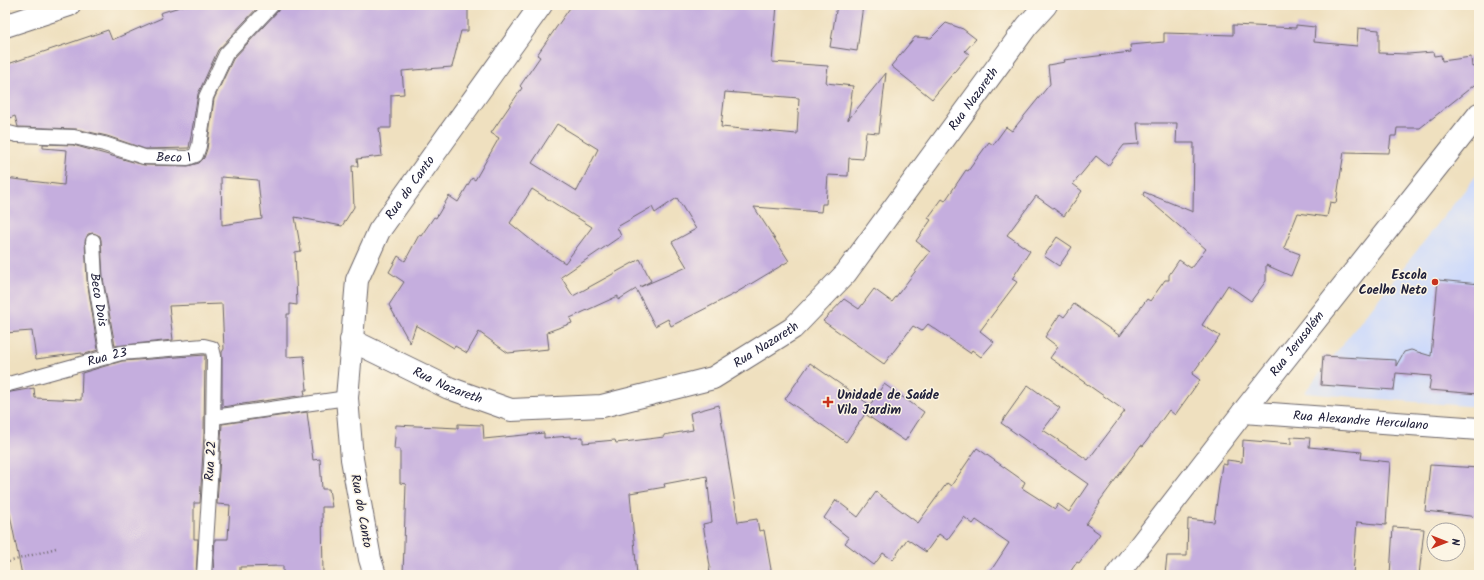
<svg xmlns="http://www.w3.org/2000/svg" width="1484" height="580" font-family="Kalam,sans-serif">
<rect width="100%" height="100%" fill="#fcf5e5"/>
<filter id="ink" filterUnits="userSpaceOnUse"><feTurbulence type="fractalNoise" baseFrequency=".025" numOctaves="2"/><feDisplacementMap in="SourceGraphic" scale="8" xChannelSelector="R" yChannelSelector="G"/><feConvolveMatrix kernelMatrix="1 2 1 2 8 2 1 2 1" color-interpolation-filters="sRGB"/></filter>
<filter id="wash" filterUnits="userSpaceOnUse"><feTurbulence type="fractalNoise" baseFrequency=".012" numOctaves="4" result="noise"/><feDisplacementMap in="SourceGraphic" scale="16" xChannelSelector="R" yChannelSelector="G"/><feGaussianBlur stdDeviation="0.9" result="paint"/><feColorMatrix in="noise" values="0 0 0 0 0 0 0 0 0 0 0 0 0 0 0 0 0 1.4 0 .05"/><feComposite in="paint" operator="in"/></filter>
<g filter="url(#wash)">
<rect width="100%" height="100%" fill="#efe0bf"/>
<!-- built -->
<path fill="#cedafa" d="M1479 172V407L1304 393Z"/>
<g id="blocks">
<!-- building -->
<path fill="#c5aede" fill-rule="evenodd" d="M186 5H260L218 50 198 94 189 148 145 149 107 136 76 129 18 127 15 116 5 120V81L9 80 5 65 108 30 112 40 162 18 160 13Z
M280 5H468V31H461L452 67 402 71 404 94 391 95V128H379L382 156 357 159 358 166H352L354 207 342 226 295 217 301 251 295 252 297 305 290 304V314H287V357L304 356 307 390H304L305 395 222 407V352L224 349 222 304 169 306 173 340 115 346 103 278 101 240 100 236 93 233 88 234 85 241 87 280 98 350 82 355V353L36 359 32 331 5 333V178L64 185 67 150 43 148V144L73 145 144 165 188 166 199 163 204 158 207 149 214 99 233 59 278 11ZM221 177 258 180 262 219 222 225Z
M572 5H777L772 62 828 66 826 83 853 86 848 120 886 73 879 133 866 132 863 159 849 158 848 176 828 175 826 204H822L821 212 754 207 789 261 734 294 671 326 668 319 655 326 636 289 618 300V296L570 318 572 323 547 332 549 349 508 353 479 332 467 353 455 346 454 348 416 325 410 343 389 305 404 282 389 272 398 256 405 261 419 235 421 236 434 217 436 218 449 196 458 202 472 178 475 180 499 138 491 133 522 88 520 86 540 57 537 55ZM725 92 799 98 797 134 721 127ZM557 124 598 149 577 191 532 163ZM532 189 592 227 565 263 537 245 510 223ZM677 198 696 229 672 242 687 267 640 287 651 281 640 259 573 296 561 277 621 236 617 227 652 207 655 213Z
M837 5H863L857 51 830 47Z
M946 23 963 29 976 39 965 51 969 54 932 99 891 66 915 37 931 38Z
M1233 25 1296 28V25L1315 27 1314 42 1357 46 1358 28 1379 30V53L1408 54 1433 52 1434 56 1441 55 1442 61 1471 57 1472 67 1476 66 1478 82 1420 128H1397L1396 136H1391L1389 153 1344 152 1336 203 1330 202 1327 217 1298 213 1284 248 1300 254 1291 276 1266 265V281L1251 301 1228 285 1202 325 1220 336 1192 374 1200 380 1175 415 1169 410 1143 446 1141 445 1099 502 1100 503 1086 524 1100 534 1079 563 1077 562 1068 575H988L1009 543 976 520 973 524 964 517 947 540 939 534 926 552 907 539 893 560 883 553 874 565 845 543 849 538 824 518 836 500 858 517 876 492 918 523 947 483 951 486 977 448 1025 482 1022 488 1055 509 1058 504 1069 512 1088 484 1001 423 1028 385 1060 408 1043 430 1088 460 1125 411 1050 358 1058 347 1045 337 1060 314 1064 317 1074 304 1120 336 1147 299 1150 301 1165 280H1169V275L1179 260 1191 268 1206 249 1143 195 1144 192 1193 212 1194 143H1176L1177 123H1137L1139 144 1124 145 1108 166 1096 156 1073 184 1082 191 1064 216 1036 196 1007 235 1030 251 1012 279 1017 282 980 331 994 342 981 357 972 350 970 353 928 324 922 331 913 326 884 364 823 321 844 299 859 309 874 289 892 302 930 252 916 241 931 220 928 218 942 199 945 201 966 170 968 171 989 142 993 145 1006 127 1012 131 1050 84 1048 65 1065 62 1064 60 1131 52 1130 45 1164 42V33L1233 35Z
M1057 237 1072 247 1059 266 1044 256Z
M1438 280 1479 284V394L1429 390 1431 376 1396 373 1394 390 1321 385 1323 356 1396 360V366L1404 352 1411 350 1431 356Z
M205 355 204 433 200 503H194V539H198L196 575H22L8 505H5V393L34 388 35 398 81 400 82 373 122 361Z
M810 363 870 405 884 384 924 412 905 441 865 414 846 442 785 399Z
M719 405 738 522 757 519 759 531 764 530 772 575H709L710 566 703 524 712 522 707 476 664 484 665 487 630 493 637 575H403L406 484 400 483V449H394L396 425 458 428V424L483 425 484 439 544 433V438L571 436V438L583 437V443L615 440 616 443 664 437V435L693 430 690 413Z
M307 412 313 460 320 459 322 489H329L332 507H322L323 575H283V566L240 567V575H213L215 539H228L230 505 217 504 222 424Z
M1291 437 1310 438 1309 447 1362 452 1361 459 1390 462 1386 525 1357 522 1353 575H1165L1167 556H1187L1188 519 1214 522 1222 464 1227 465V460L1242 462 1243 440 1291 444Z
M1430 465 1479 468V517L1425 511Z
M1393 527 1424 529 1419 575H1390Z"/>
</g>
</g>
<g filter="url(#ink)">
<use href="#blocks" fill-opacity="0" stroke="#6a6469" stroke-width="1"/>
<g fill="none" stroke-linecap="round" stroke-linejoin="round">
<!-- service casing -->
<g stroke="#6a6469" stroke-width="16">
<g id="service">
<path id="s1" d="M5 132 17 135 74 137 104 144 144 157 188 158 196 155 199 146 206 97 226 54 272 5"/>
<path id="s2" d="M93 241 95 279 108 357"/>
<path id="s3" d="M5 385 121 353 204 346 212 348 214 356 213 433 204 575"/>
<path d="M214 417 347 398"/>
</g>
</g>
<!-- minor casing -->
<g stroke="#6a6469" stroke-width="24">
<g id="minor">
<path id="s4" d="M351 340 449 388 511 410 602 406 713 378 793 328 846 273 1027 26 1046 5"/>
<path id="s5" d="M1243 412 1479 429"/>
<path id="s6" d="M375 575 370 559 352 459 347 398 357 280 379 231 541 5"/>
</g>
</g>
<!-- tertiary casing -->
<g stroke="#6a6469" stroke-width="24">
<g id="tertiary">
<path d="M5 26 69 5"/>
<path id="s7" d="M1117 575 1243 412 1479 114"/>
</g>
</g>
<!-- path -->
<path stroke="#6a6469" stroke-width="2.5" stroke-dasharray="1 3" stroke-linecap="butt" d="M5 563 56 548"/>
<!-- service -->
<use href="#service" stroke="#fff" stroke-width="14"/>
<!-- minor -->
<use href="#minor" stroke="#fff" stroke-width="22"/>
<!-- tertiary -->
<use href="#tertiary" stroke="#fff" stroke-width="22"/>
</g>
</g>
<!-- markers -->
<g fill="#c8321e" stroke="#fcf5e5" stroke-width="1.5">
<circle cx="1435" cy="282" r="4"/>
<path d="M826 396h4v4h4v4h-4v4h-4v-4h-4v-4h4z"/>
</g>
<g text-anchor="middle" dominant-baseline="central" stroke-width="3" stroke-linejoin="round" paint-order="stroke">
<!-- street labels -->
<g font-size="13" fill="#22223b" stroke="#fcf5e5">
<text stroke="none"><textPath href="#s4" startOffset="767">Rua Nazareth</textPath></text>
<text stroke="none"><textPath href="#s1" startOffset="172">Beco 1</textPath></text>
<text stroke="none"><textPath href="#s6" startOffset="405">Rua do Canto</textPath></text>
<text stroke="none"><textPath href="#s2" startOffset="59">Beco Dois</textPath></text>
<text stroke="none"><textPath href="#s4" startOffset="443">Rua Nazareth</textPath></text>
<text stroke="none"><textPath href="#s7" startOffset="293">Rua Jerusalém</textPath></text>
<text stroke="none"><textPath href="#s3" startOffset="106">Rua 23</textPath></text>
<text stroke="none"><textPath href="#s4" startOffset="107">Rua Nazareth</textPath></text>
<text stroke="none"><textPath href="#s5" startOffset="118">Rua Alexandre Herculano</textPath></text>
<text transform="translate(211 461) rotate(-86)">Rua 22</text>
<text transform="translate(361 511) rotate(80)">Rua do Canto</text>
</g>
<!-- poi labels -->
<g font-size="13" font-weight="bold" fill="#22223b" stroke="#fcf5e5" text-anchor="end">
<text x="1427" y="275">Escola<tspan x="1427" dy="15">Coelho Neto</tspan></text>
<text x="837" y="395" text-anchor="start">Unidade de Saúde<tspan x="837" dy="15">Vila Jardim</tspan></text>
</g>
</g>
<!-- margin -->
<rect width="1484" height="580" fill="none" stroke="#fcf5e5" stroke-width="20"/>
<!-- north arrow -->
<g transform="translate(1446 542) rotate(90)"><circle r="19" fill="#fcf5e5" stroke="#a5a1a1"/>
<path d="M0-3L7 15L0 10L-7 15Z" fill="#c8321e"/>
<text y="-6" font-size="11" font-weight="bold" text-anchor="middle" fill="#22223b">N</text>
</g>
</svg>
